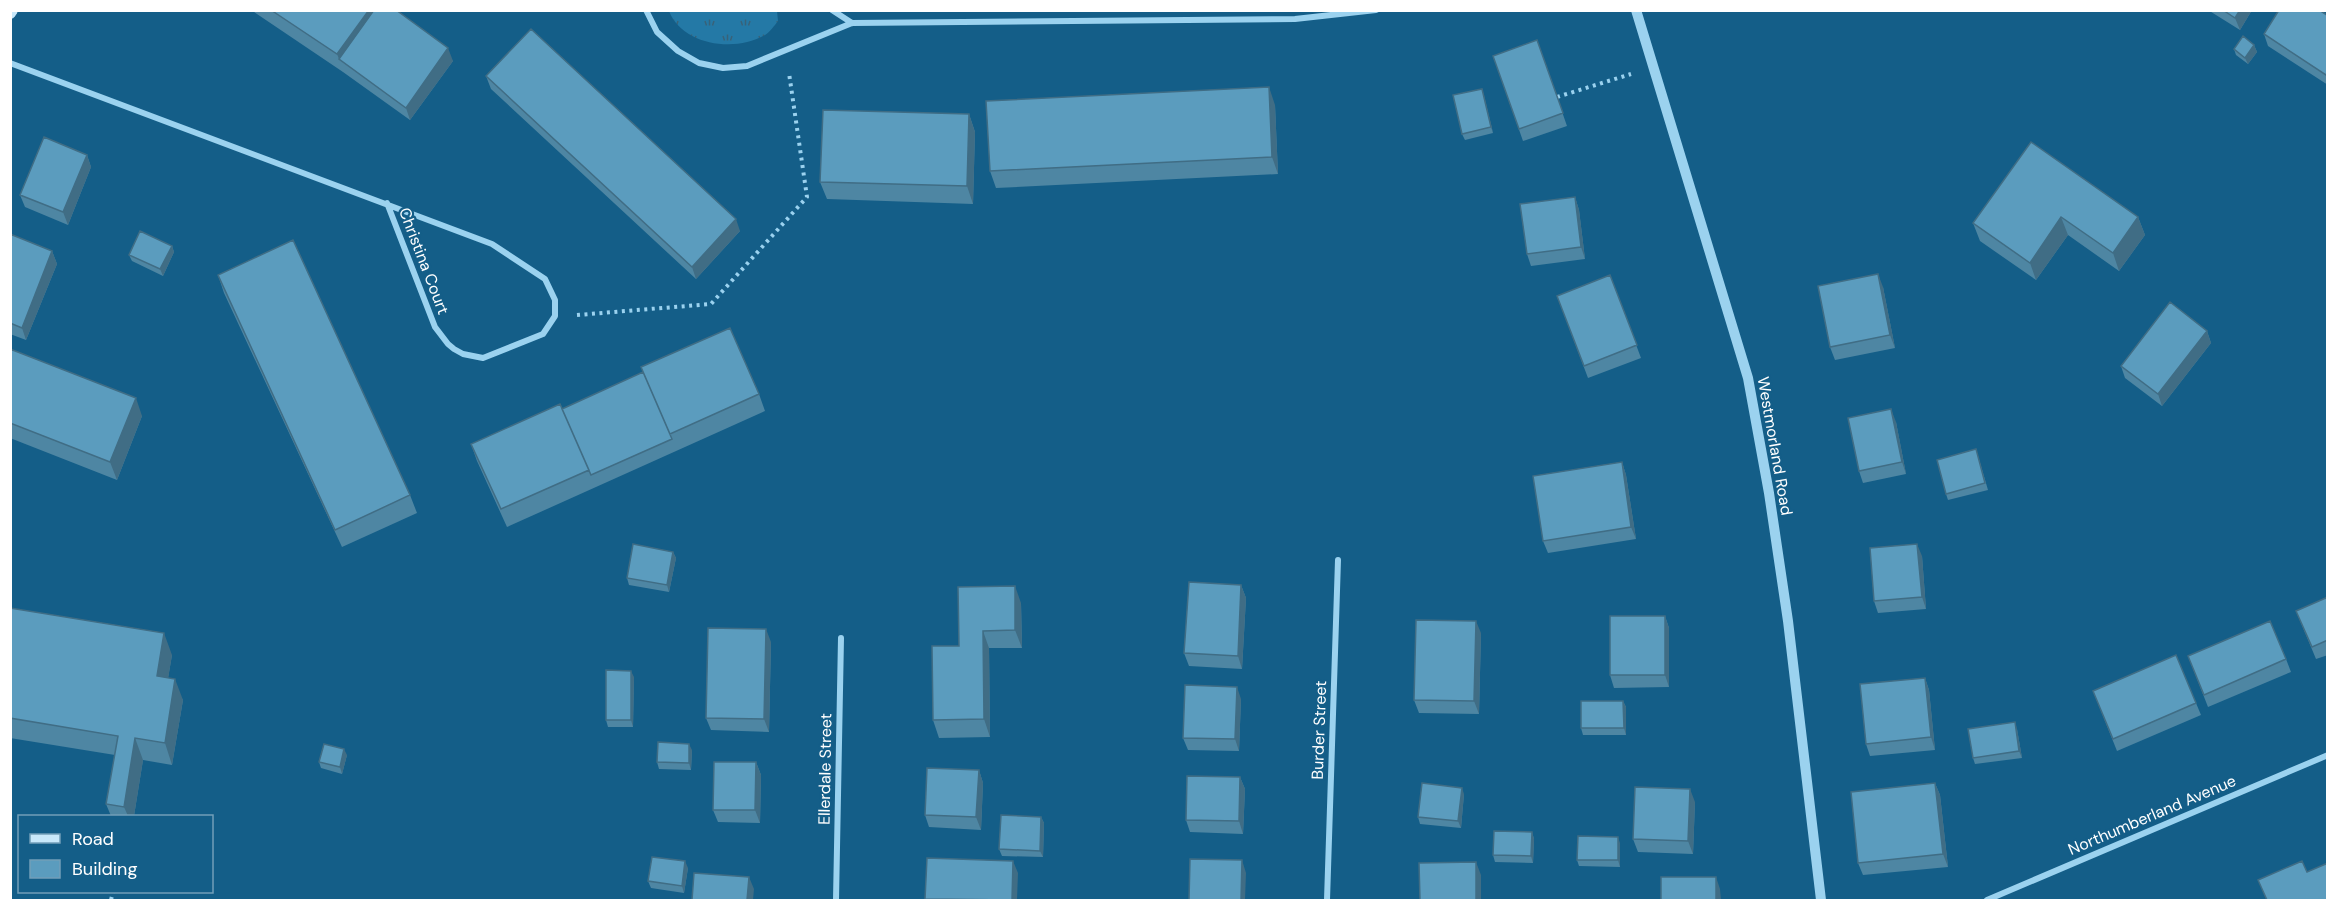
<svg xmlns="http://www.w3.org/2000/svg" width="2338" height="911" font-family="'DM Sans',sans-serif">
<defs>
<pattern id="grass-tufts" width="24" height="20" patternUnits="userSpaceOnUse" patternTransform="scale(1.5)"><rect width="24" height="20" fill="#2479a6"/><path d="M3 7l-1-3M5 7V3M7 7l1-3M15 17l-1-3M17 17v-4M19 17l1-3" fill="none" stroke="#386279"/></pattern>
</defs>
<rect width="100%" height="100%" fill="#145e88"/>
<!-- grass -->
<path fill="url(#grass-tufts)" d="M669 11H777L778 21C774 26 770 32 765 35 735 53 682 45 669 11Z"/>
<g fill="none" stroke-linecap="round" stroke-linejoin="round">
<!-- path -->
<path stroke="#9bd2ef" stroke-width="4" stroke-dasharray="3 4.5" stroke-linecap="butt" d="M1557 97 1631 74
M577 315 711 304 807 197 789 73
M111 900 113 892"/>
<!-- minor -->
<path stroke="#9bd2ef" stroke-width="6" d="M646 10 657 32 678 51 699 63 723 68 747 66 852 23 1295 19 1376 10
M832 10 852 23
M10 63 492 244 545 279 555 300V316L543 334 483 358 463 354 454 349 448 344 435 327 387 203
M836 900 841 638
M1327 900 1338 560
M1987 900 2328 755"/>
<!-- tertiary -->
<path stroke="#9bd2ef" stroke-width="10" d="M1636 10 1748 378 1769 493 1788 621 1821 900"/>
<!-- secondary -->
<path stroke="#c8e8fa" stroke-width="12" d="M10 13 12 10"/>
</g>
<!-- wall -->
<path fill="#4e86a3" d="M251 10H396L453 61 410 120 343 72Z
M2208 10H2252L2240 30Z
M2328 16V85L2268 46 2264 34Z
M1537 40 1567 126 1523 141 1493 56Z
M2254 45 2257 52 2248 64 2236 55 2234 49Z
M486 76 740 231 696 279 491 89Z
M1482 89 1493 133 1465 140 1462 134Z
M1275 105 1278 174 996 188 990 171Z
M969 114 975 132 973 204 827 199 820 182Z
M2031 142 2138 217 2145 235 2119 271 2068 235 2036 280 1980 241 1973 223Z
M87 155 91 167 68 225 25 207 20 195Z
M1575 197 1579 210 1585 259 1531 266 1527 254Z
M10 234 52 251 57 264 26 340 10 334Z
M172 246 174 252 163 276 132 261 129 255Z
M218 275 410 495 417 513 342 547 224 293Z
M1610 275 1641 358 1588 378 1557 296Z
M1883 287 1895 348 1835 360 1830 347Z
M2207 331 2211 343 2162 406 2125 378 2121 366Z
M10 349 142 416 117 480 10 438Z
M759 394 765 411 507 527 477 461 471 444 562 409Z
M1896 422 1906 474 1863 483 1859 471Z
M1976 449 1988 490 1948 500 1946 494Z
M1622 462 1626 475 1636 539 1548 553 1543 541Z
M673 552 676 558 669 592 629 585 627 578Z
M1922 556 1926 609 1878 613 1874 601Z
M1241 585 1246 598 1242 669 1189 666 1184 653Z
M2328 597V655L2316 659 2296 611Z
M1021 603 1022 648H989L990 737 939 738 933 720 959 646Z
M10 608 172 655 168 678 183 700 172 765 143 760 134 816H111L106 804 115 755 10 738Z
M1665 616 1669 628V687L1614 688 1610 675Z
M1481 633 1479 714 1419 713 1414 700Z
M771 642 769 732 711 730 706 718Z
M2188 656 2286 659 2291 672 2208 707Z
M634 677 633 727H608L606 720Z
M1925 678 1929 690 1935 750 1870 756 1866 744Z
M2093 691 2196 703 2201 715 2117 751Z
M1241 699 1239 751 1188 750 1183 738Z
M1623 701 1626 707V735H1583L1581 728Z
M2017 729 2022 758 1975 764 1973 758Z
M692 750 691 770 659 769 657 762Z
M347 755 342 774 321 768 319 762Z
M756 762 761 775 760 823 718 822 713 810Z
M979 770 983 783 981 830 929 827 925 815Z
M1240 777 1245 789 1243 834 1190 832 1186 820Z
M1935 783 1940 795 1948 867 1863 875 1858 863Z
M1464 794 1461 828 1420 824 1418 817Z
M1695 802 1693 854 1638 852 1633 839Z
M1041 817 1044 823 1043 857 1002 856 999 849Z
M1532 832 1534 839 1533 863 1495 862 1493 855Z
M1620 843V867L1579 866 1577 860Z
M688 868 684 893 651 888 648 881Z"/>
<!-- shaded-wall -->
<path fill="#406d85" d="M369 10H386L339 59 337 54Z
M2240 10H2252L2240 30 2235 18Z
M2254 45 2257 52 2248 64 2245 58Z
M448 48 453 61 410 120 406 108Z
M1269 87 1275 105 1278 174 1272 157Z
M1482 89 1484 95 1493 133 1491 127Z
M969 114 975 132 973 204 967 186Z
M87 155 91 167 68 225 63 212Z
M1575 197 1579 210 1585 259 1581 247Z
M2061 217 2068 235 2036 280 2030 263Z
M2138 217 2145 235 2119 271 2113 253Z
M736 219 740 231 696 279 692 267Z
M172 246 174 252 163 276 160 269Z
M52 251 57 264 26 340 22 328Z
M1878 274 1883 287 1895 348 1890 335Z
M2207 331 2211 343 2162 406 2158 394Z
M136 398 142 416 117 480 110 462Z
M1891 409 1896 422 1906 474 1902 462Z
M1622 462 1626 475 1636 539 1631 527Z
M1917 544 1922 556 1926 609 1922 597Z
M673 552 676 558 669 592 667 585Z
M1241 585 1246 598 1242 669 1238 656Z
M1015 586 1021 603 1022 648 1015 630Z
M1665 616 1669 628V687L1665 675Z
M1476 621 1481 633 1479 714 1474 701Z
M766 629 771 642 769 732 764 719Z
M983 631 989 648 990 737 984 719Z
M164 633 172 655 165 697 157 676Z
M631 671 634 677 633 727 631 720Z
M1925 678 1929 690 1935 750 1931 737Z
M175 679 183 700 172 765 165 743Z
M1237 687 1241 699 1239 751 1235 739Z
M1623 701 1626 707V735L1624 728Z
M2015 722 2017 729 2022 758 2019 751Z
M135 738 143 760 134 816H128L124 807Z
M689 744 692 750 691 770 689 763Z
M344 749 347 755 342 774 340 767Z
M756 762 761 775 760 823 755 810Z
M979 770 983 783 981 830 976 817Z
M1240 777 1245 789 1243 834 1239 821Z
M1935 783 1940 795 1948 867 1943 854Z
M1462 788 1464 794 1461 828 1458 821Z
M1690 789 1695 802 1693 854 1688 841Z
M1041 817 1044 823 1043 857 1040 851Z
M1532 832 1534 839 1533 863 1531 856Z
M1618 837 1620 843V867L1618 860Z
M1242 860 1246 873 1245 900H1241Z
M685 861 688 868 684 893 682 886Z
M1013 861 1018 873 1017 900H1012Z
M1476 862 1481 875V900H1476Z
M749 877 754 889 753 900H747Z
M1716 877 1720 889 1721 900H1716Z"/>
<!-- building -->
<path fill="#5b9cbe" stroke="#406d85" stroke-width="1.5" d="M271 10H369L337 54Z
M374 10H396L448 48 406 108 339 59Z
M2223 10H2240L2235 18Z
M2279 10H2319L2328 16V73L2326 75 2264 34Z
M531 29 736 219 692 267 486 76Z
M2243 36 2254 45 2245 58 2234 49Z
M1537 40 1563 113 1519 129 1493 56Z
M1269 87 1272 157 990 171 986 101Z
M1482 89 1491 127 1462 134 1453 95Z
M823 110 969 114 967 186 820 182Z
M44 137 87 155 63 212 20 195Z
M2031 142 2138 217 2113 253 2061 217 2030 263 1973 223Z
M1575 197 1581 247 1527 254 1520 204Z
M140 231 172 246 160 269 129 255Z
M10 234 52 251 22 328 10 323Z
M293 240 410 495 335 530 218 275Z
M1878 274 1890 335 1830 347 1818 286Z
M1610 275 1637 345 1584 366 1557 296Z
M2170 302 2207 331 2158 394 2121 366Z
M730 328 759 394 670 434 641 367Z
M10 349 136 398 110 462 10 423Z
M643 372 672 439 591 475 562 409Z
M560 404 589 470 501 509 471 444Z
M1891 409 1902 462 1859 471 1848 418Z
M1976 449 1985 483 1946 494 1937 460Z
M1622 462 1631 527 1543 541 1533 476Z
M633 544 673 552 667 585 627 578Z
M1917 544 1922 597 1874 601 1870 548Z
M1189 582 1241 585 1238 656 1184 653Z
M1015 586V630L983 631 984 719 933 720 932 646H959L958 587Z
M2328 597V640L2312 647 2296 611Z
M10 608 164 633 157 676 175 679 165 743 135 738 124 807 106 804 118 736 10 718Z
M1610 616H1665V675H1610Z
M1416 620 1476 621 1474 701 1414 700Z
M2270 621 2286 659 2204 695 2188 656Z
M708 628 766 629 764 719 706 718Z
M2176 655 2196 703 2113 739 2093 691Z
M606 670 631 671V720H606Z
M1925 678 1931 737 1866 744 1860 684Z
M1185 685 1237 687 1235 739 1183 738Z
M1581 701H1623L1624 728H1581Z
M2015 722 2019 751 1973 758 1968 729Z
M658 742 689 744V763L657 762Z
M324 744 344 749 340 767 319 762Z
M714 762H756L755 810H713Z
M927 768 979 770 976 817 925 815Z
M1187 776 1240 777 1239 821 1186 820Z
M1422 783 1462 788 1458 821 1418 817Z
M1935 783 1943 854 1858 863 1851 792Z
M1635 787 1690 789 1688 841 1633 839Z
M1001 815 1041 817 1040 851 999 849Z
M1494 831 1532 832 1531 856 1493 855Z
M1578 836 1618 837V860H1577Z
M652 857 685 861 682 886 648 881Z
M927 858 1013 861 1012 900 925 899Z
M1190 859 1242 860 1241 900H1189Z
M2302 861 2307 872 2328 863V900H2267L2258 880Z
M1476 862V900H1420L1419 863Z
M694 873 749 877 747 900H692Z
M1661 877H1716V900H1661Z"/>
<g text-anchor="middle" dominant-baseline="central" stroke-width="4.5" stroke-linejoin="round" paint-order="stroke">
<!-- street labels -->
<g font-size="16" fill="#fff" stroke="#145e88">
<text transform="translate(424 261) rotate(69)">Christina Court</text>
<text transform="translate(1775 446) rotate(80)">Westmorland Road</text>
<text transform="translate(1319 730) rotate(-88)">Burder Street</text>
<text transform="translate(825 769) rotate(-89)">Ellerdale Street</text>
<text transform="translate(2152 815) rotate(-23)">Northumberland Avenue</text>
</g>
</g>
<!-- border -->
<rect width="2338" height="911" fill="none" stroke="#ffffff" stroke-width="24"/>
<!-- legend -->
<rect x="18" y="815" width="195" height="78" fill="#145e88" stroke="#729eb8" stroke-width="1.5"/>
<rect x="30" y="834" width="30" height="9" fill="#c8e8fa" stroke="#729eb8" stroke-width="1.5"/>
<text x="72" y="845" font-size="18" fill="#ffffff">Road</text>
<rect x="30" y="860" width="30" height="18" fill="#5b9cbe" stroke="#729eb8" stroke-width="1.5"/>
<text x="72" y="875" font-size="18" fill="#ffffff">Building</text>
</svg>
